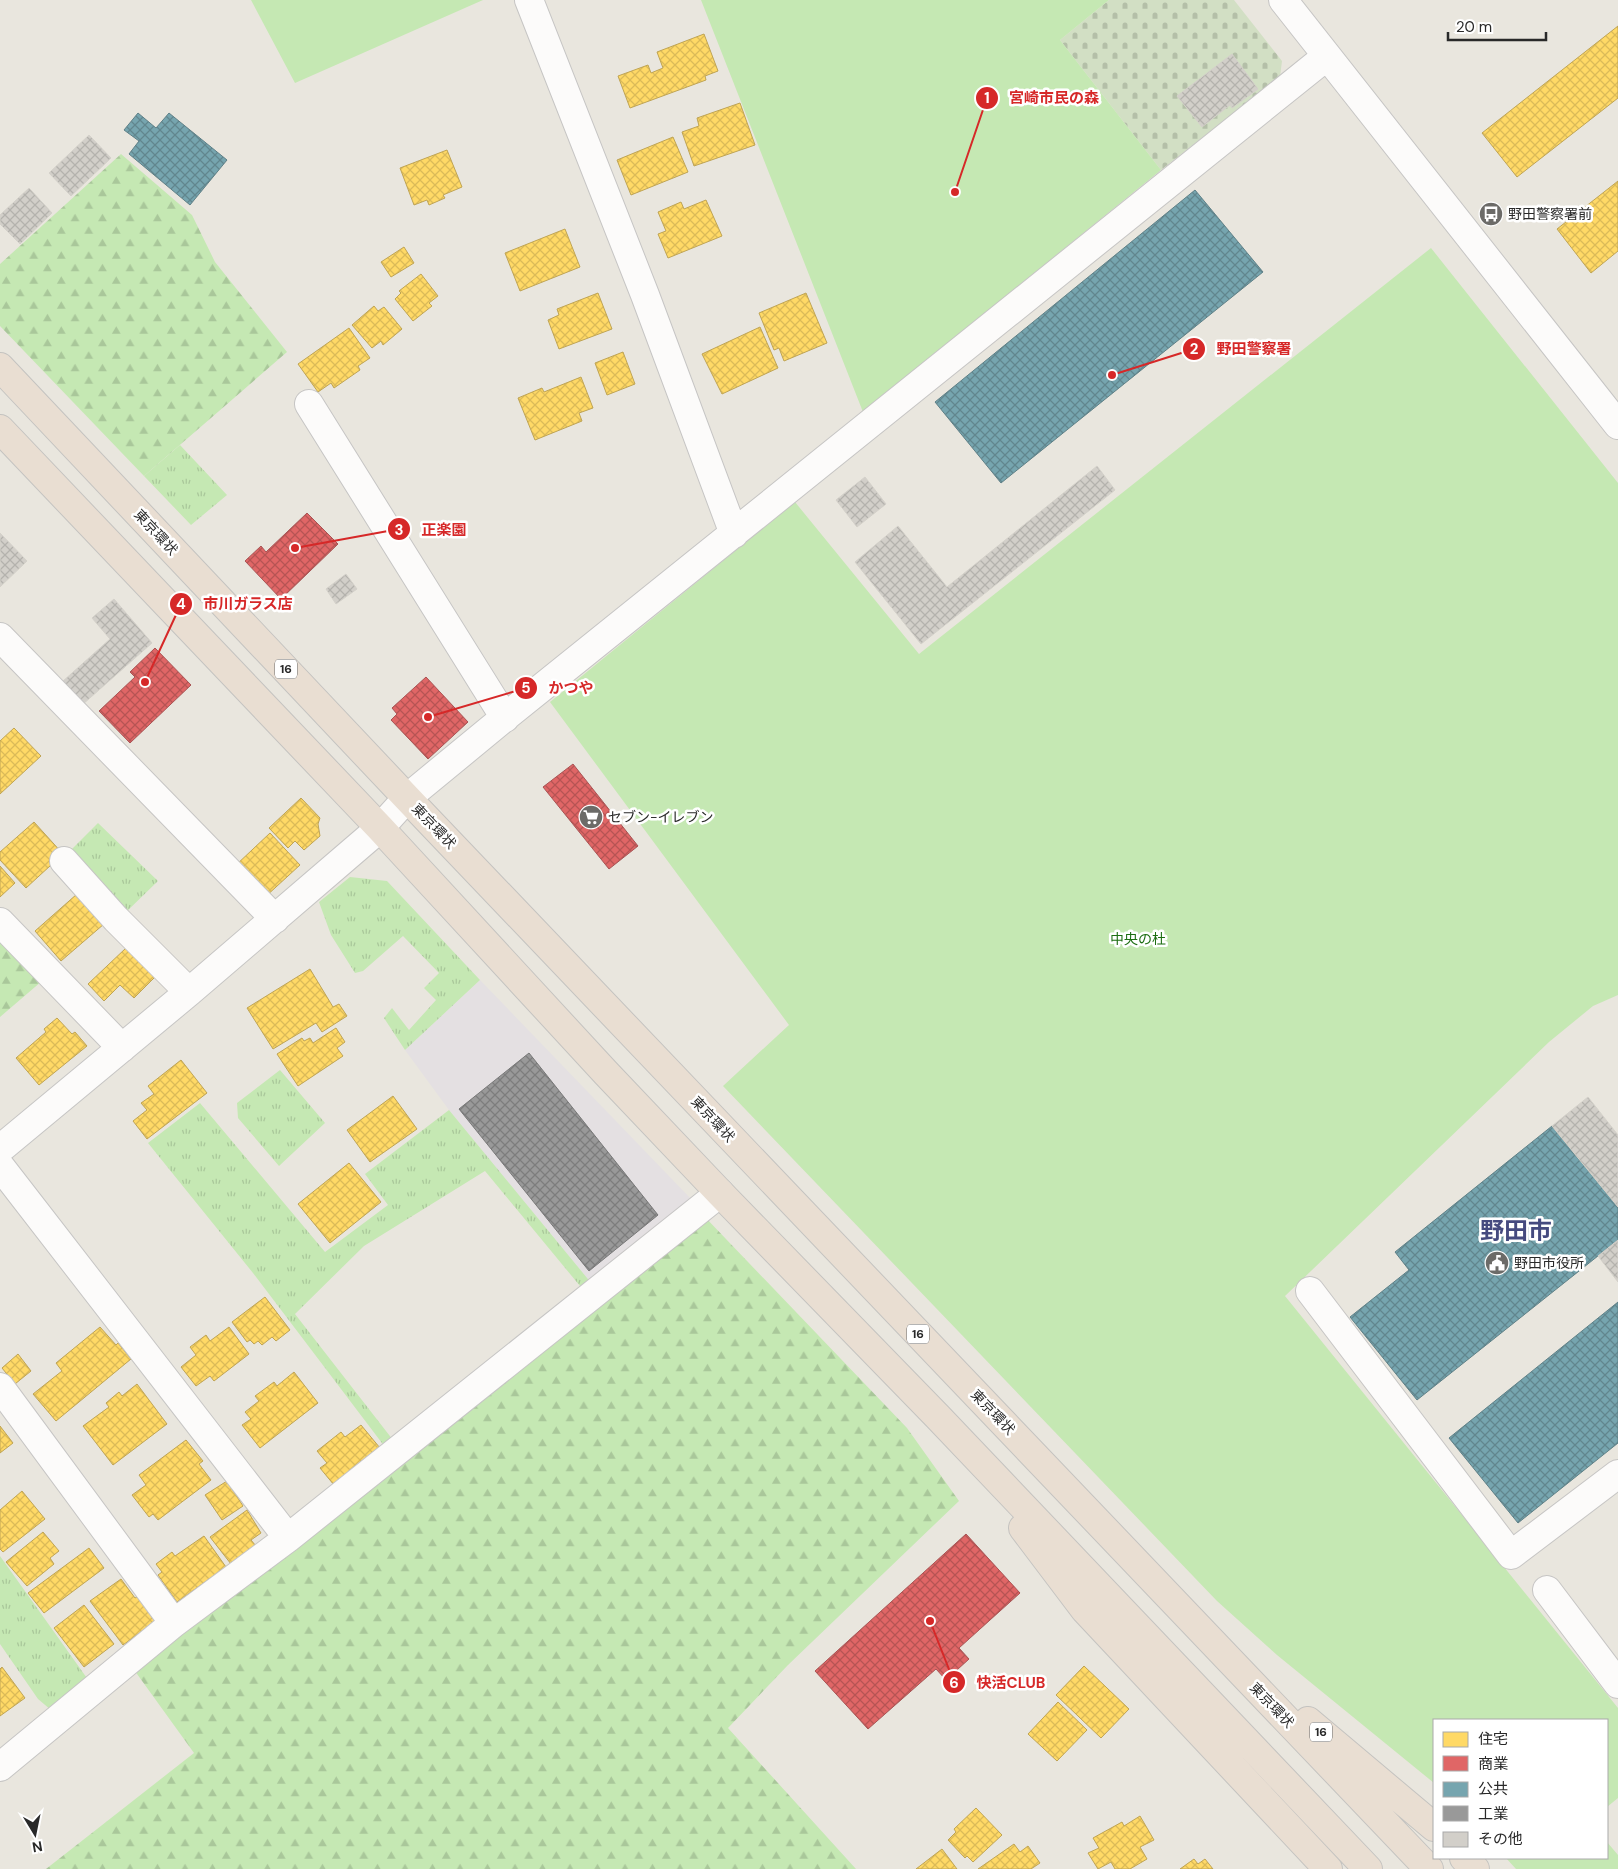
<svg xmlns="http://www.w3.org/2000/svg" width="1618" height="1869" font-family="'DM Sans','Noto Sans JP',sans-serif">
<defs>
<pattern id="grass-tufts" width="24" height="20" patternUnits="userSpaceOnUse" patternTransform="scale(1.25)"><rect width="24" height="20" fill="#c5e8b3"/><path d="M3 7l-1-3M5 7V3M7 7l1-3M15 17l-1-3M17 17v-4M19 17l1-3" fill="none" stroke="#a9c79a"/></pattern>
<pattern id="forest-firs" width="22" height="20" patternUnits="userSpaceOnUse" patternTransform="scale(1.25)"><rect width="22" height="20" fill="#c5e8b3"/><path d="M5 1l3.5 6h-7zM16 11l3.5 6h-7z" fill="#a9c79a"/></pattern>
<pattern id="cemetery-stones" width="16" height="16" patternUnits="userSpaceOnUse" patternTransform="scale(1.25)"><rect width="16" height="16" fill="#d2dfc4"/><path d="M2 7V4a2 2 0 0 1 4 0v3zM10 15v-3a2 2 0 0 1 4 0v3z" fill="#b4bfa8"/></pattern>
<pattern id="homes-cross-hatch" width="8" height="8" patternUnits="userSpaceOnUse" patternTransform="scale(1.25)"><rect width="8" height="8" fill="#ffd966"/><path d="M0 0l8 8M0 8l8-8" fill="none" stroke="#dbba58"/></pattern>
<pattern id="shops-cross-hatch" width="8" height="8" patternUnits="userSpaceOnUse" patternTransform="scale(1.25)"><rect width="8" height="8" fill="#e06666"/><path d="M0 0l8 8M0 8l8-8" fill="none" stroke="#b65454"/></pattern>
<pattern id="public-cross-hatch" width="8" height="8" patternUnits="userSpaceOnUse" patternTransform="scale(1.25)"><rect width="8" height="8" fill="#76a5af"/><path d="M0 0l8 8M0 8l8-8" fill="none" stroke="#61868e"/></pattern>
<pattern id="industry-cross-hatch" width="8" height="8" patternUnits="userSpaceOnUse" patternTransform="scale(1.25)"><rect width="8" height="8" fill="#999"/><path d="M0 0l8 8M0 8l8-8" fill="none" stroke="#7d7d7d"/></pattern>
<pattern id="building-cross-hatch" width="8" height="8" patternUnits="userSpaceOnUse" patternTransform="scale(1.25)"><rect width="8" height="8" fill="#d2cfc9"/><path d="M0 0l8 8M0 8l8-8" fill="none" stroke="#b4b2ad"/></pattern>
</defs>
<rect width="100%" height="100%" fill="#e9e6de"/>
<!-- industrial -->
<path fill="#e4e0e2" d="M480 980 694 1202 592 1284 449 1110 405 1050Z"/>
<!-- grass -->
<path fill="url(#grass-tufts)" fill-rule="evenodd" d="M180 445 227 495 191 525 144 476Z
M98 823 158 881 122 916 70 851Z
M350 877 387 881 480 980 405 1050 384 1018 392 1008 409 1030 436 1000 424 988 439 973 403 936 363 971 355 973 331 935 319 902Z
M280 1070 325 1123 279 1166 238 1118 237 1103Z
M200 1103 325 1252 388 1205 365 1174 449 1110 592 1284 388 1451 253 1273 148 1143ZM485 1171 580 1286 543 1319 393 1440 295 1314 364 1246Z
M0 1556 89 1681 51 1710 38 1699 0 1644Z"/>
<!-- forest -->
<path fill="url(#forest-firs)" d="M121 154 192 215 215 262 287 352 144 476 0 326V264Z
M0 937 42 981 0 1017Z
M703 1215 907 1428 959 1501 788 1665 728 1728 856 1869H46L194 1753 132 1667Z"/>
<!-- cemetery -->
<path fill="url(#cemetery-stones)" d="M1109 0H1234L1282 61 1280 77 1161 170 1060 40Z"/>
<!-- park -->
<path fill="#c5e8b3" d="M251 0H483L295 83Z
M701 0H1109L1060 40 1161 170 863 412Z
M1431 248 1618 483V995L1593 1006 1549 1042 1285 1296 1618 1708V1798L1607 1807V1720H1434V1783L1277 1655 1217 1601 723 1086 789 1025 550 702 795 502 919 654Z
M1607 1842 1618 1855V1869H1516L1506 1858H1607Z"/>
<!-- homes -->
<path fill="url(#homes-cross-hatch)" stroke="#bfa454" d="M1618 26V98L1517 177 1482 133Z
M704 34 718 71 705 76 706 80 630 108 618 76 648 65 651 73 663 68 657 52Z
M740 103 755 145 694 166 682 132 699 126 697 118Z
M673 137 688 172 631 195 617 160Z
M447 150 462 187 443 195 445 198 429 205 427 200 414 205 400 168Z
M1618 181V251L1591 273 1557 229Z
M706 200 722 236 668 258 658 234 666 231 658 212 681 202 684 209Z
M565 229 580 267 520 291 505 253Z
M404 247 414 263 391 277 381 262Z
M421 274 438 296 429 303 432 306 413 321 395 299 401 293 399 291Z
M598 293 612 329 559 349 548 320 559 315 557 309Z
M806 293 827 343 784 361 779 348 774 350 759 313Z
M374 306 378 311 384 307 402 329 383 345 381 341 372 348 352 325Z
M760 327 778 368 722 394 702 354Z
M349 328 370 358 358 366 360 370 334 388 331 383 318 392 298 364Z
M623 352 635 384 607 395 595 363Z
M581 377 593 408 579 413 582 421 535 440 518 398 542 388 544 392Z
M14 728 41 756 0 794V741Z
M301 798 320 818 318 824 320 836 304 850 295 841 288 848 269 828Z
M34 822 63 854 26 888 0 860V852Z
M270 833 300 865 264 898 235 866Z
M0 866 15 883 0 897Z
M77 894 104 924 61 961 35 931Z
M126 948 155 977 134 998 120 985 104 1001 88 984Z
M310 969 333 1007 339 1004 347 1016 322 1032 316 1023 273 1049 247 1008Z
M57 1018 72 1034 75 1032 87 1046 39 1085 16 1058 46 1032 44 1029Z
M336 1028 345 1042 337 1048 343 1056 298 1086 277 1054 302 1038 304 1041 310 1038 313 1043Z
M181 1060 207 1093 147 1139 133 1121 147 1110 141 1103 154 1094 148 1086Z
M393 1096 417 1129 370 1162 347 1130Z
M349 1163 381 1202 330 1243 298 1204Z
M265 1297 290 1330 276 1341 272 1337 262 1345 258 1341 254 1344 250 1340 247 1342 232 1322Z
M100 1327 116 1345 118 1343 131 1359 56 1421 33 1394 62 1371 56 1363Z
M229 1327 249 1354 214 1381 210 1376 196 1386 181 1367 196 1355 190 1347 206 1335 210 1341Z
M18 1354 31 1371 15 1384 2 1368Z
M294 1372 318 1403 260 1448 242 1425 251 1419 245 1412 259 1401 255 1396 274 1382 277 1386Z
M137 1384 167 1424 113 1465 83 1426 109 1407 106 1403 119 1392 122 1396Z
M361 1425 380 1448 334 1485 320 1468 327 1463 317 1451 341 1432 345 1437Z
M0 1426 13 1443 0 1453Z
M186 1440 203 1461 199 1464 211 1480 158 1520 153 1514 149 1517 132 1495 146 1485 139 1475Z
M227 1481 243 1506 222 1520 205 1495Z
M22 1491 45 1519 3 1552 0 1549V1510Z
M247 1510 261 1533 251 1540 256 1546 231 1564 210 1537Z
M43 1532 59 1551 50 1558 54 1564 27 1586 6 1562Z
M204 1536 226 1567 177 1602 158 1575 162 1572 156 1564 172 1552 175 1556Z
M89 1548 104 1568 44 1613 28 1593Z
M121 1579 135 1598 139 1596 157 1620 123 1645 90 1601Z
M84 1605 114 1644 84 1667 54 1628Z
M1084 1666 1129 1709 1101 1738 1056 1695Z
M2 1667 25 1698 0 1716V1669Z
M1058 1702 1087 1730 1057 1761 1028 1734Z
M976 1808 1002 1835 973 1862 967 1856 965 1858 948 1840 956 1832 954 1829Z
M1140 1816 1154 1840 1140 1847 1147 1859 1130 1869H1115L1111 1862 1098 1869 1088 1853 1099 1848 1093 1838 1122 1822 1124 1826Z
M1014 1844 1020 1852 1028 1846 1040 1863 1031 1869H978Z
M942 1849 957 1869H916Z
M1194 1859 1198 1864 1205 1859 1213 1869H1180Z"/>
<!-- shops -->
<path fill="url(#shops-cross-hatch)" stroke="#a95454" d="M307 513 338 544 281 599 245 561 261 546 266 552Z
M155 648 191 685 130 743 99 711 135 677 130 672Z
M426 677 468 722 428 759 391 720 397 714 392 708Z
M573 764 638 846 609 869 543 787Z
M966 1534 1020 1593 959 1648 969 1659 946 1680 936 1669 868 1729 815 1671Z"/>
<!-- public -->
<path fill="url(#public-cross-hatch)" stroke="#5f8087" d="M138 113 156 128 169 113 227 160 190 205 129 154 139 141 124 130Z
M1195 190 1263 272 1001 483 935 402Z
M1552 1126 1618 1207V1240L1417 1400 1350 1317 1409 1270 1395 1252Z
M1618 1302V1443L1518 1523 1449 1438Z"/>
<!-- industry -->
<path fill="url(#industry-cross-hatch)" stroke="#777" d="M529 1053 658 1215 589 1271 459 1109Z"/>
<!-- building -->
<path fill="url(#building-cross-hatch)" stroke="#d4d1ca" d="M1232 54 1258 89 1232 108 1230 105 1202 127 1177 96Z
M89 135 111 158 71 196 49 173Z
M29 188 52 213 20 244 0 224V215Z
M1097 466 1115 490 921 644 855 562 898 526 947 587Z
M865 477 886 504 857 527 836 500Z
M0 533 27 561 0 587Z
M346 574 357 589 336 604 326 589Z
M114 599 152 643 82 705 62 682 110 639 92 618Z
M1588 1097 1618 1135V1207L1552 1126Z
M1618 1240V1282L1598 1256Z"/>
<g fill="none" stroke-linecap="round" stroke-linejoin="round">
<!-- minor casing -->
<g stroke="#c6c5c4" stroke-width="30">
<path id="minor" d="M529 0 645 295 734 534
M1283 0 1618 425
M309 404 505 718
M0 637 275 919
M64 861 116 919 189 992
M0 922 122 1048
M0 1149 189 992 380 828 407 798 509 714 1327 56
M0 1166 288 1538
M1310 1291 1511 1555 1618 1474
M0 1387 174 1623
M1547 1590 1618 1684
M0 1767 174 1623 288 1538 720 1193"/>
</g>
<!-- highway casing -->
<g stroke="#c4c3c0" stroke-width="30">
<path id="highway" d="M0 367 407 798 1429 1869
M0 429 380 828 606 1073 720 1193 938 1417 1368 1869
M1023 1528 1085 1610 1328 1869
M1308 1721 1434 1827
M1464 1858 1475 1869"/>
</g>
<!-- minor -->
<use href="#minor" stroke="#fcfbfa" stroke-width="28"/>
<!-- highway -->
<use href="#highway" stroke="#e9ded2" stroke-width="28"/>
</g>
<!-- icons -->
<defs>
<g id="bus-disc" transform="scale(1.25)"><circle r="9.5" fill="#6c6b68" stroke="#fff"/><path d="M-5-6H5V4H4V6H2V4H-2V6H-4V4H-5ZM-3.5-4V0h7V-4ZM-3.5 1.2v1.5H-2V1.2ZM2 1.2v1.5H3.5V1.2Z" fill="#fff"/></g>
<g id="supermarket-disc" transform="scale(1.25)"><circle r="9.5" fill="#6c6b68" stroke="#fff"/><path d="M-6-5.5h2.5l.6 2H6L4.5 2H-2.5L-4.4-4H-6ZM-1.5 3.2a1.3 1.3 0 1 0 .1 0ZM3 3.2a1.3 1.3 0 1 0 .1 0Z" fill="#fff"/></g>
<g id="civic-disc" transform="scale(1.25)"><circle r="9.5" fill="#6c6b68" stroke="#fff"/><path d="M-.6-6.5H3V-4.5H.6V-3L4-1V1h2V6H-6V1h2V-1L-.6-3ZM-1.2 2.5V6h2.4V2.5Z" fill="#fff"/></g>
</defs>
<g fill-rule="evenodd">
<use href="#bus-disc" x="1491" y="214"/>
<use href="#supermarket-disc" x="591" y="817"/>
<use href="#civic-disc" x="1497" y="1263"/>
</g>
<g text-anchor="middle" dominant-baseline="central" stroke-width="5" stroke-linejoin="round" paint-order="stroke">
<!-- shield labels -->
<g fill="#fff" stroke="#696969" stroke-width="1">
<rect x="275" y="659.5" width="22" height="19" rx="4"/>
<rect x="907" y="1324.5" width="22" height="19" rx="4"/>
<rect x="1310" y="1722.5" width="22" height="19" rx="4"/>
</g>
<g font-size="12" font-weight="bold" fill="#292929">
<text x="286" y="669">16</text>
<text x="918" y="1334">16</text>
<text x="1321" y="1732">16</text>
</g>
<!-- poi labels -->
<g font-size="14" fill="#292929" stroke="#fff" text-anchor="start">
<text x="1508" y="214">野田警察署前</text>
<text x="608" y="817">セブン-イレブン</text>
<text x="1514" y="1263">野田市役所</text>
</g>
<!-- street labels -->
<g font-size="14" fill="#292929" stroke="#fff">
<text transform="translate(156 532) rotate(47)">東京環状</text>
<text transform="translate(434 826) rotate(46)">東京環状</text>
<text transform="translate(713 1119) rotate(47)">東京環状</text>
<text transform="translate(993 1412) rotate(46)">東京環状</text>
<text transform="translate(1272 1705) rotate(46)">東京環状</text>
</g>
<!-- park labels -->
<g font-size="14" fill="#1d6e12" stroke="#fff">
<text x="1138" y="939">中央の杜</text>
</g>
<!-- town labels -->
<g font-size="24" font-weight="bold" fill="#454a7f" stroke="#fff">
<text x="1516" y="1230">野田市</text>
</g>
</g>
<!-- callouts -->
<path fill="none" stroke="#d62828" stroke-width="2" d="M955 192L987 98M1112 375L1194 349M295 548L399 529M145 682L181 604M428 717L526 688M930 1621L954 1682"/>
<g fill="#d62828" stroke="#fff" stroke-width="2">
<circle cx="955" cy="192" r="5"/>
<circle cx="1112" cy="375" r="5"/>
<circle cx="295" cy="548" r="5"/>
<circle cx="145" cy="682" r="5"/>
<circle cx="428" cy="717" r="5"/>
<circle cx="930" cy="1621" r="5"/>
<circle cx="987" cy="98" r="12"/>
<circle cx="1194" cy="349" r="12"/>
<circle cx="399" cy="529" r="12"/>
<circle cx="181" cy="604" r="12"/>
<circle cx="526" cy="688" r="12"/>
<circle cx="954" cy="1682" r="12"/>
</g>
<g font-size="15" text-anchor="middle" font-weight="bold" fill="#fff">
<text x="987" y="103">1</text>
<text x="1194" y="354">2</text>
<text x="399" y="535">3</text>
<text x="181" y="609">4</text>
<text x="526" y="693">5</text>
<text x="954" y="1688">6</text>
</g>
<g font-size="15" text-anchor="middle" font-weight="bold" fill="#d62828" stroke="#fff" stroke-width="5" stroke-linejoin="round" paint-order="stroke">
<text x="1054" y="103">宮崎市民の森</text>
<text x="1254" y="354">野田警察署</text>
<text x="444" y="535">正楽園</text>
<text x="248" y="609">市川ガラス店</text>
<text x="571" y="693">かつや</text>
<text x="1011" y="1688">快活CLUB</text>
</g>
<!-- legend -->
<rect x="1433" y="1719" width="175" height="140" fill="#ffffff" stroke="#a9a9a9"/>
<rect x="1443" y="1732" width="25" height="15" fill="#ffd966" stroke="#a9a9a9"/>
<text x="1478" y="1744" font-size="15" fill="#292929">住宅</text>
<rect x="1443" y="1756" width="25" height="15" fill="#e06666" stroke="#a9a9a9"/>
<text x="1478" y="1769" font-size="15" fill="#292929">商業</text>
<rect x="1443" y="1782" width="25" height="15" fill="#76a5af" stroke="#a9a9a9"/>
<text x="1478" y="1794" font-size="15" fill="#292929">公共</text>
<rect x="1443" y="1806" width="25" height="15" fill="#999999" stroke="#a9a9a9"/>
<text x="1478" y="1819" font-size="15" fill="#292929">工業</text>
<rect x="1443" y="1832" width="25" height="15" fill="#d2cfc9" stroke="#a9a9a9"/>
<text x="1478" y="1844" font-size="15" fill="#292929">その他</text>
<!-- north arrow -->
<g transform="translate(35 1834) rotate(170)" stroke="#ffffff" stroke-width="4" paint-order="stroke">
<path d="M0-4L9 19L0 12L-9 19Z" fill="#292929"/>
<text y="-8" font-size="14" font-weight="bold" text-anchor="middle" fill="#292929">N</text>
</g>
<!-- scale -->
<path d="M1448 32v8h98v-8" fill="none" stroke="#292929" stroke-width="2.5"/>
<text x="1456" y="32" font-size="15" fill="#292929" stroke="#ffffff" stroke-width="4" paint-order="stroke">20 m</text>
</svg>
